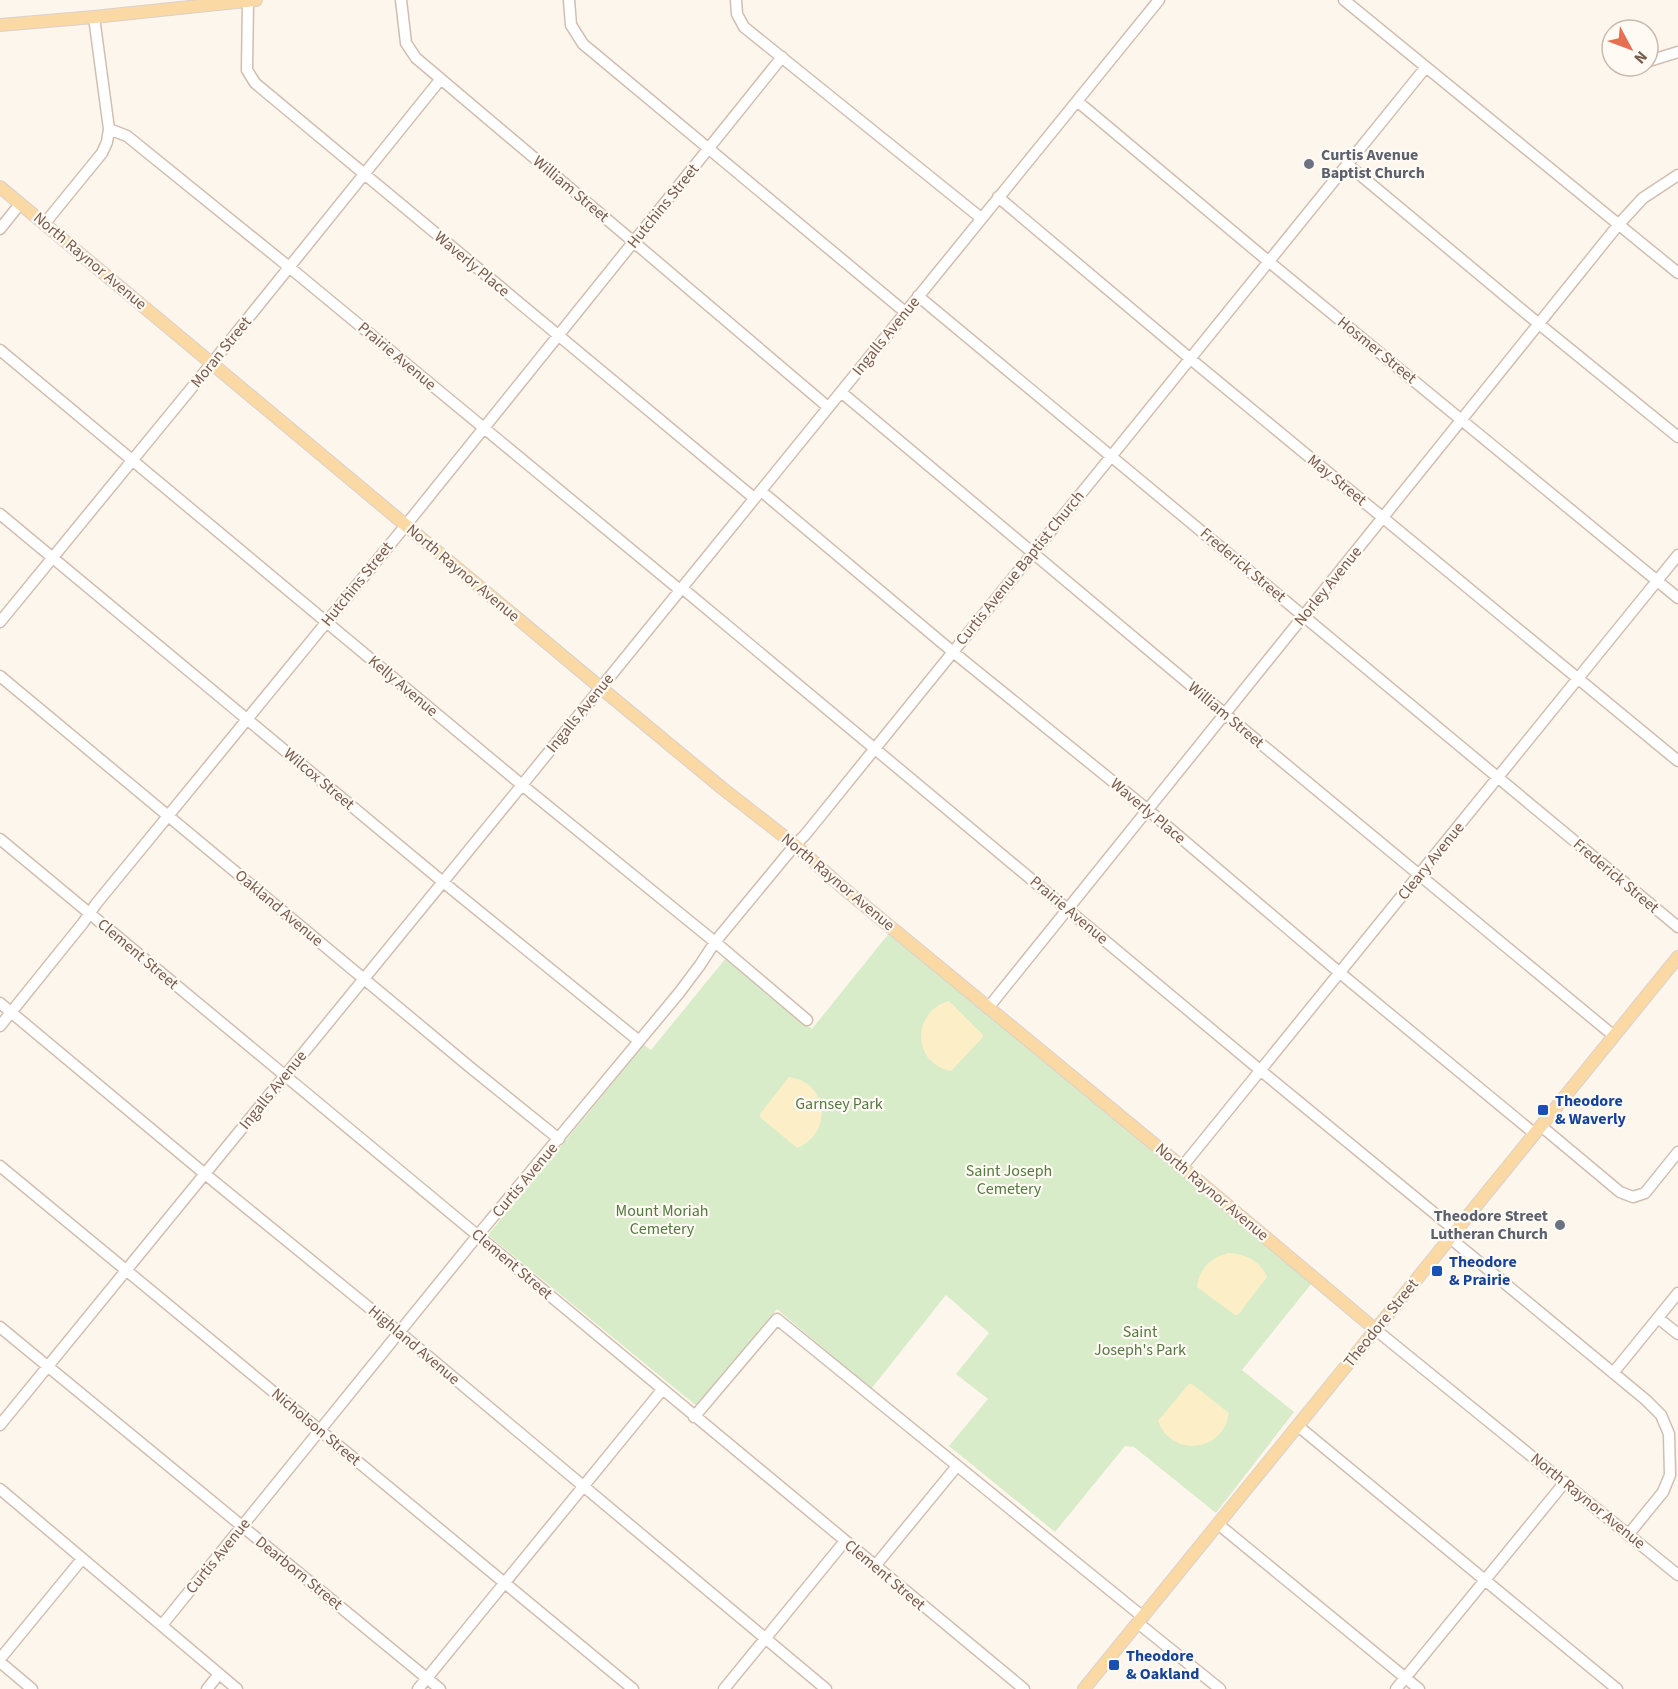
<svg xmlns="http://www.w3.org/2000/svg" width="1678" height="1689" font-family="'Source Sans 3',sans-serif">
<rect width="100%" height="100%" fill="#fdf6ec"/>
<!-- green -->
<path fill="#d8ecc9" d="M890 932 1312 1283 1242 1370 1294 1412 1216 1513 1134 1447 1125 1446 1055 1532 949 1446 988 1399 956 1374 989 1333 946 1295 871 1389 777 1309 699 1408 488 1235 644 1045 651 1050 726 958 812 1029Z"/>
<!-- sand -->
<path fill="#fcefc7" d="M949 1001 983 1035V1037L951 1071C911 1063 912 1011 949 1001Z
M789 1077C829 1082 833 1134 797 1148L760 1117V1114Z
M1228 1253C1245 1254 1260 1260 1267 1277L1238 1315H1235L1197 1287C1199 1269 1210 1258 1228 1253Z
M1189 1384H1192L1229 1413C1224 1452 1172 1458 1158 1421Z"/>
<g fill="none" stroke-linecap="round" stroke-linejoin="round">
<!-- minor casing -->
<g stroke="#d1beb0" stroke-width="13">
<path id="minor" d="M401 0 406 43 416 58 642 249 828 407
M569 0 571 25 583 44 905 312
M736 0 737 14 744 27 981 218
M1344 0 1678 273
M248 1 247 70 255 83 754 498
M1649 61 1678 52
M1077 101 1268 261 1678 598
M109 129 127 136 289 267 680 590
M1347 164 1539 324 1678 437
M998 197 1199 366 1678 761
M45 223 102 153 107 142 109 129 94 17
M0 229 20 204
M918 296C1173 505 1424 718 1678 927
M0 350 522 785 715 942 807 1020
M841 392 1225 714 1614 1036
M761 491 953 652 1148 810 1340 973 1535 1134
M0 514 443 882 639 1041
M682 588 1260 1070 1456 1231
M0 622 212 363 440 80
M0 676 471 1068 559 1139
M0 839 1024 1689
M0 1003 205 1174 399 1332 826 1689
M988 1008 1619 224 1643 198 1678 175
M0 1026 83 923 96 904 406 525 782 57
M1541 1126 1620 1192 1633 1197 1645 1193 1678 1152
M0 1166 633 1689
M1182 1167 1678 555
M1450 1238 1646 1400 1661 1415 1669 1434 1670 1475 1663 1492 1628 1535
M1658 1318 1678 1334
M0 1327 440 1689
M1376 1330 1678 1575
M1613 1373 1678 1293
M694 1417 777 1319 1143 1617
M0 1425 522 785 1159 0
M1298 1426 1617 1689
M0 1489 237 1689
M1218 1524 1419 1689
M875 1566 957 1466
M1138 1623 1220 1689
M162 1625 478 1235 679 993 700 965 715 942 795 845 805 835 1426 67
M0 1659 82 1559
M0 1662 32 1689
M207 1689 219 1674
M418 1689 662 1390
M724 1689 845 1541
M1396 1689 1565 1482"/>
</g>
<!-- major casing -->
<g stroke="#dad1cd" stroke-width="14">
<path id="major" d="M0 25 94 17 256 0
M0 187 601 688 722 788 795 845 842 887 1182 1167 1376 1330
M1084 1689 1678 957"/>
</g>
<!-- minor -->
<use href="#minor" stroke="#fff" stroke-width="10"/>
<!-- major -->
<use href="#major" stroke="#fbd9a5" stroke-width="12"/>
</g>
<!-- markers -->
<g fill="#6b7280" stroke="#fffaf3" stroke-width="2">
<circle cx="1309" cy="164" r="6"/>
<circle cx="1560" cy="1225" r="6"/>
</g>
<g fill="#1a4fb4" stroke="#fffaf3" stroke-width="2">
<rect x="1537" y="1104" width="12" height="12" rx="3"/>
<rect x="1431" y="1265" width="12" height="12" rx="3"/>
<rect x="1108" y="1659" width="12" height="12" rx="3"/>
</g>
<g text-anchor="middle" dominant-baseline="central" stroke-width="4.5" stroke-linejoin="round" paint-order="stroke">
<!-- worship labels -->
<g font-size="16" font-weight="bold" fill="#5b616d" stroke="#fffaf3" text-anchor="start">
<text x="1321" y="155">Curtis Avenue<tspan x="1321" dy="18">Baptist Church</tspan></text>
<text x="1548" y="1216" text-anchor="end">Theodore Street<tspan x="1548" dy="18">Lutheran Church</tspan></text>
</g>
<!-- street labels -->
<g font-size="16" fill="#7a5c4d" stroke="#fffaf3">
<text transform="translate(571 189) rotate(40)">William Street</text>
<text transform="translate(663 206) rotate(-51)">Hutchins Street</text>
<text transform="translate(90 261) rotate(40)">North Raynor Avenue</text>
<text transform="translate(472 264) rotate(40)">Waverly Place</text>
<text transform="translate(886 336) rotate(-51)">Ingalls Avenue</text>
<text transform="translate(1377 350) rotate(39)">Hosmer Street</text>
<text transform="translate(221 352) rotate(-51)">Moran Street</text>
<text transform="translate(397 356) rotate(40)">Prairie Avenue</text>
<text transform="translate(1337 480) rotate(39)">May Street</text>
<text transform="translate(1243 565) rotate(40)">Frederick Street</text>
<text transform="translate(1020 568) rotate(-51)">Curtis Avenue Baptist Church</text>
<text transform="translate(463 573) rotate(40)">North Raynor Avenue</text>
<text transform="translate(357 584) rotate(-51)">Hutchins Street</text>
<text transform="translate(1328 586) rotate(-51)">Norley Avenue</text>
<text transform="translate(403 686) rotate(40)">Kelly Avenue</text>
<text transform="translate(580 713) rotate(-51)">Ingalls Avenue</text>
<text transform="translate(1226 715) rotate(40)">William Street</text>
<text transform="translate(319 779) rotate(40)">Wilcox Street</text>
<text transform="translate(1148 811) rotate(40)">Waverly Place</text>
<text transform="translate(1431 861) rotate(-51)">Cleary Avenue</text>
<text transform="translate(1616 876) rotate(40)">Frederick Street</text>
<text transform="translate(838 882) rotate(40)">North Raynor Avenue</text>
<text transform="translate(279 908) rotate(40)">Oakland Avenue</text>
<text transform="translate(1069 910) rotate(40)">Prairie Avenue</text>
<text transform="translate(138 954) rotate(40)">Clement Street</text>
<text transform="translate(273 1090) rotate(-51)">Ingalls Avenue</text>
<text transform="translate(525 1180) rotate(-50)">Curtis Avenue</text>
<text transform="translate(1212 1192) rotate(40)">North Raynor Avenue</text>
<text transform="translate(512 1264) rotate(40)">Clement Street</text>
<text transform="translate(1381 1323) rotate(-51)">Theodore Street</text>
<text transform="translate(414 1345) rotate(40)">Highland Avenue</text>
<text transform="translate(316 1427) rotate(40)">Nicholson Street</text>
<text transform="translate(1588 1501) rotate(39)">North Raynor Avenue</text>
<text transform="translate(218 1556) rotate(-51)">Curtis Avenue</text>
<text transform="translate(299 1573) rotate(39)">Dearborn Street</text>
<text transform="translate(885 1575) rotate(40)">Clement Street</text>
</g>
<!-- transit labels -->
<g font-size="16" font-weight="bold" fill="#164399" stroke="#fffaf3" text-anchor="start">
<text x="1555" y="1101">Theodore<tspan x="1555" dy="18">&amp; Waverly</tspan></text>
<text x="1449" y="1262">Theodore<tspan x="1449" dy="18">&amp; Prairie</tspan></text>
<text x="1126" y="1656">Theodore<tspan x="1126" dy="18">&amp; Oakland</tspan></text>
</g>
<!-- park labels -->
<g font-size="16" fill="#537a41" stroke="#fffaf3">
<text x="839" y="1104">Garnsey Park</text>
<text x="1009" y="1171">Saint Joseph<tspan x="1009" dy="18">Cemetery</tspan></text>
<text x="662" y="1211">Mount Moriah<tspan x="662" dy="18">Cemetery</tspan></text>
<text x="1140" y="1332">Saint<tspan x="1140" dy="18">Joseph's Park</tspan></text>
</g>
</g>
<!-- north arrow -->
<g transform="translate(1630 48) rotate(131)"><circle r="28" fill="#fffaf3" stroke="#cabbb1" stroke-width="1.5"/>
<path d="M0-4.5L10 22L0 15L-10 22Z" fill="#e76f51"/>
<text y="-9" font-size="16" font-weight="bold" text-anchor="middle" fill="#7a5c4d">N</text>
</g>
</svg>
